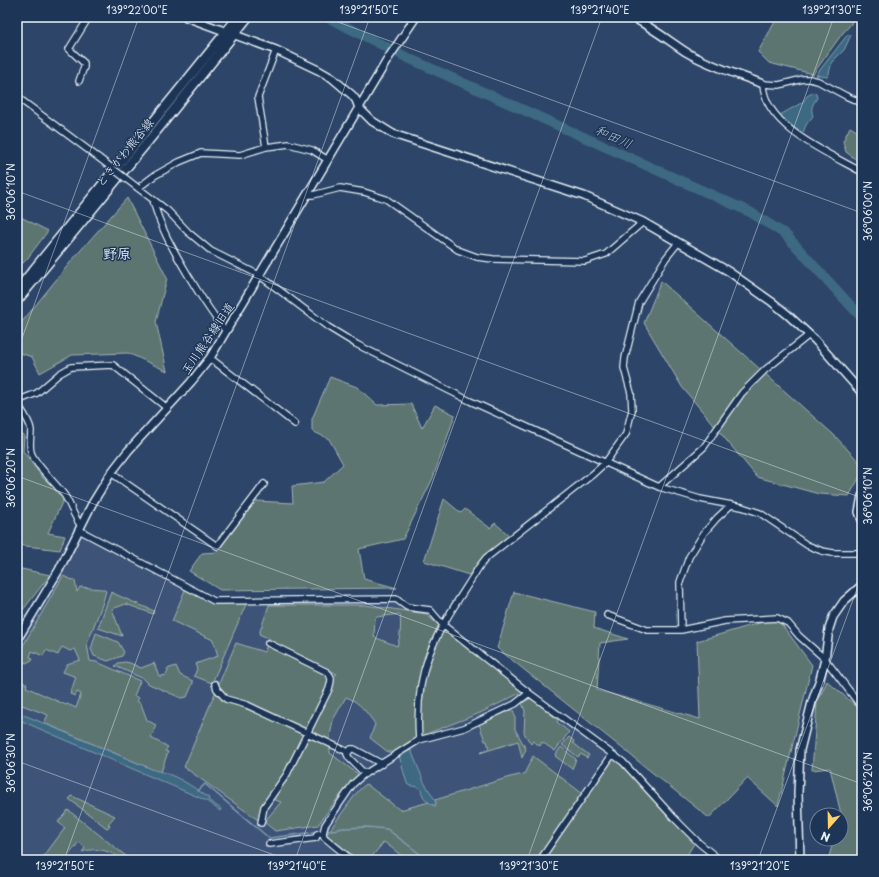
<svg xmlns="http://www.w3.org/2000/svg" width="879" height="877" font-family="'Playpen Sans','Klee One',sans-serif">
<rect width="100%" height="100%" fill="#2d4568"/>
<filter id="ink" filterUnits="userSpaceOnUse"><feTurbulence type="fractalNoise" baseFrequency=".025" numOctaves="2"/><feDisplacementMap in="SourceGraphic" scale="8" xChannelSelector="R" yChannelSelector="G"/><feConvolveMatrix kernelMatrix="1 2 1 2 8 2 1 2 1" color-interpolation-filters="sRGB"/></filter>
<g filter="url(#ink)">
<!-- built -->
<path fill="#3c5377" d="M79 527 216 600H396L408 602 423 608 613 757 540 860H17V611L32 617Z"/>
<!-- green -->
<path fill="#5d746f" stroke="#a2b2b4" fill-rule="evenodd" d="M775 17H853L851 24 842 34 813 74 769 63 758 52 776 20Z
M850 127 860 133V149L862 151V164L846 152 843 141Z
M127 198 167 278 156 322 167 371 128 353 72 355 40 373 32 357 17 352V328L73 259Z
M17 215 48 231 27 259 17 269Z
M661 281 834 435 862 465V473L849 496 819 494 757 477 682 387 644 323Z
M330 377 357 387 377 405 411 404 422 428 435 405 455 415 433 478 403 539 359 549 364 579 397 588 220 590 189 571 202 553 217 552 256 501 293 503 292 486 324 482 343 464 329 439 312 431V419Z
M17 432 24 435 23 451 43 478 65 496 48 533 65 536 60 550 17 545Z
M444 499 461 513 465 509 490 528 495 523 510 536 484 555 469 575 424 561Z
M17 568 50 575 23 610 17 608Z
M63 576 75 581 77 592 80 587 102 589 106 591 102 605 87 644 90 661 97 662 140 681 134 696 139 698 137 701 141 704 147 720 156 725 151 738 168 747 165 751 168 752 161 772 154 770 44 723 48 715 17 703V680L27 684 26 687 66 705 67 704 76 708 81 694 77 692 75 696 70 694 76 677 63 672 67 664 80 660 75 649 70 651 62 647 58 655 46 650 43 656 32 651 30 657 33 659 31 662 29 661 27 663 23 662 19 667 17 666V656Z
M185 590 211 602H247L212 683 194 676 197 669 195 664 218 656 213 640 172 621Z
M111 592 117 595 154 611 153 614 126 604 112 609 122 636 98 628Z
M514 592 595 612 594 628 628 639 600 643 597 690 700 719 697 641 777 618 812 665 778 806 747 778 709 818 497 648Z
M269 605H365L427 614 430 618 526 690 480 713 416 738 405 747 393 752H388L370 738 375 724C367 713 360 702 346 697L333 720 330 736V753L359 775 337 799 318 825 275 831 264 822 281 802 272 799 258 820 184 767 236 643 264 652 267 645 322 672 329 679 337 674 269 641 270 639 259 634ZM400 614C401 625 401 635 397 646L374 637 375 619 377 617Z
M96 633 118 642 124 652 122 656 108 661 94 656 91 649Z
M125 662 130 663 141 668 154 663 159 676H162L166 675 168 671 167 669 176 666 180 675 193 681V683L187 697 181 698 149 684 144 679 115 666 118 663Z
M827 681 862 711V860H828L834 839H841V814L830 768 812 770 817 703Z
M531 698 558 720 557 722 569 732 555 751 542 742 540 746 533 741 531 744 524 733 525 711 522 703Z
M512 708 515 715V729L526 749 522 758 518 741 480 753 489 748 487 741H485L479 724Z
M569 737 574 741 573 743 589 755 587 758 581 754 578 757 562 745Z
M561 747 576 759 572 769 555 756 557 754H556Z
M533 756 583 794 536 860H491L484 856 481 860H407L384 842 369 860H359L326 835 358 791 366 784 400 810 429 802 434 806 436 803 435 800 510 777 524 774Z
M614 758 623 764 695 842 684 860H543Z
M72 796 115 816 108 824 110 826 108 829 69 799Z
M68 810 131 860H121C111 850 96 847 82 852L85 848 79 842 65 860H41L65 828 58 822Z"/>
<!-- water -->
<path fill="#3d6983" stroke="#819fb2" d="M848 34 851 35 844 50 832 62 828 77 816 75Z
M814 92 816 94 817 98C813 104 810 108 813 116L806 125 802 135 791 127 780 115 803 102 807 96Z
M17 712 154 770C175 774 192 786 209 798L208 800 221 809 220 811 205 800 17 719Z
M411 750 424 782 435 800 436 806C428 803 422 798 421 789 416 785 413 787 408 785 406 783 401 761 399 756Z"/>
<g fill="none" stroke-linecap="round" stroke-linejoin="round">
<!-- stream -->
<path stroke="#819fb2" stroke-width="1.5" d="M198 791 205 784 269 838 315 832
M325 831 344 828 366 827 387 829 428 860"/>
<!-- river -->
<path stroke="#3d6983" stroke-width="10" d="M327 17 408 58 750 212 785 234 862 318"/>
<!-- minor casing -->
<g stroke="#e8f1f8" stroke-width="8">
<path id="minor" d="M79 81 84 67V63L69 49 89 17
M17 97 99 158
M862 103 846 96 818 81 810 79H803L779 85 763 84C764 127 830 154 862 172
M266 147 258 97 276 50
M328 160 312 150 289 144 266 147 240 155 201 153 179 162 154 176 138 188 168 211 188 232 211 251 259 275 328 327 356 344 470 401 659 487 700 499 742 507 760 513 807 545 822 551 833 553H862
M307 195H313L340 188 364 192 386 199 458 250 477 257 493 259 585 261 606 254 643 222
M153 200C160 228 174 251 188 275 200 295 211 314 226 331
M210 358 295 424
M17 401 37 393 59 374 71 367 113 365 167 408
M17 403C22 411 30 421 31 430 31 437 29 445 31 452 34 464 57 484 65 496 71 506 74 517 81 526
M111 473 217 546 264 484
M659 487 704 447 742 393 765 370 809 335
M79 530 214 601 396 599 407 607 430 610 443 625 529 693 623 762 674 818 699 843 720 860
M607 615 647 630H681L725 621 777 618 788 623 799 636 825 659 857 701 862 706
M681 630 680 582 689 557 704 533 717 518 731 505
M215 684 217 689 226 699 247 705 348 752
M419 740C417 712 419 681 429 655 441 623 462 595 479 567L486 558 593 474 605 463 626 434 632 410 631 393 624 368 625 358 639 302 666 258 678 243
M365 774 349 758 347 754 351 749H354L382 764
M261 823 264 807 287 774 329 689C331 682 333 677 327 672L268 643
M269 844 316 838 317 834 323 833
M352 860 324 837 323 833 325 825 353 784 363 775 419 740 464 728 515 704 529 693
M540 860 612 755"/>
</g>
<!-- tertiary casing -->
<g stroke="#e8f1f8" stroke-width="10">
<path id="tertiary" d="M186 17 276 50 318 70 332 78 352 95 356 100 359 108 372 121 393 134 584 196 643 222 728 271 772 302 788 315 815 340 862 393
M632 17C651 27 668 40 686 52 710 66 737 74 763 84
M862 496 859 512 862 520
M17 640 59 570 92 504 111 473 128 451 191 382 210 358 389 57 416 17
M800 860 798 793 800 750 812 702 820 679 825 659 829 629 833 617 844 601 862 585"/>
</g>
<!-- secondary casing -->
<g stroke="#e8f1f8" stroke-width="11">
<path id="secondary" d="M17 290 238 17
M17 301 159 128 248 17"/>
</g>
<!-- minor -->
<use href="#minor" stroke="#1d3557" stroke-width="5.5"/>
<!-- tertiary -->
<use href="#tertiary" stroke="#1d3557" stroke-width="7"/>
<!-- secondary -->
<use href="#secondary" stroke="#1d3557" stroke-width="8"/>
<!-- minor-bridge casing -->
<g stroke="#e8f1f8" stroke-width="8" stroke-linecap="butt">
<path id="minor-bridge" d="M99 158 138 188"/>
</g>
<!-- minor-bridge -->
<use href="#minor-bridge" stroke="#1d3557" stroke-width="5.5"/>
</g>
</g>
<!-- ticks -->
<path fill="none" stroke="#e8f1f8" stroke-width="1" stroke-opacity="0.45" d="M324 17 862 213M17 191 862 498M17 352 139 17M17 476 862 784M17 761 288 860M64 860 370 17M295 860 602 17M527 860 834 17M758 860 862 575"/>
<g text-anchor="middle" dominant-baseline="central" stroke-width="3" stroke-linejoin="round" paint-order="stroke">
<!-- street labels -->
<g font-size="12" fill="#e8f1f8" stroke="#1d3557">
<text transform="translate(124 152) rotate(-51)">ときがわ熊谷線</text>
<text transform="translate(207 338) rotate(-56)">玉川熊谷線旧道</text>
</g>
<!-- water labels -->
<g font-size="13" font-style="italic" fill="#acc1cf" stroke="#1d3557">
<text transform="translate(614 136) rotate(24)">和田川</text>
</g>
<!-- quarter labels -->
<g font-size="14" font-weight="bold" fill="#e8f1f8" stroke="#1d3557">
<text x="117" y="253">野原</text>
</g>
</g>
<!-- margin -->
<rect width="879" height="877" fill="none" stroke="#1d3557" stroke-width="44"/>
<!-- north arrow -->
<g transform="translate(829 827) rotate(200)"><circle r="19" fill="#1d3557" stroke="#6e8097"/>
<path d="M0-3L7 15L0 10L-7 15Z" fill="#ffd166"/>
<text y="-6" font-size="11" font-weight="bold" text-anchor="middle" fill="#e8f1f8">N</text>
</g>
<rect x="22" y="22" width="835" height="833" fill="none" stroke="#e8f1f8" stroke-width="1.5"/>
<g font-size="10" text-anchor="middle" fill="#e8f1f8">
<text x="137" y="14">139°22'00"E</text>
<text x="369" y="14">139°21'50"E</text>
<text x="600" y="14">139°21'40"E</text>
<text x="832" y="14">139°21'30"E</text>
<text transform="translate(11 192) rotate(-90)" y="4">36°06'10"N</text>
<text transform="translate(868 211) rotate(-90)" y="4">36°06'00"N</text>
<text transform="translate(11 478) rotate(-90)" y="4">36°06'20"N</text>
<text transform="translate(868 496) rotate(-90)" y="4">36°06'10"N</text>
<text transform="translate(11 763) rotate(-90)" y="4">36°06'30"N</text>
<text transform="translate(868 782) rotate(-90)" y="4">36°06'20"N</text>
<text x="65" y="870">139°21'50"E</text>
<text x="297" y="870">139°21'40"E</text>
<text x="529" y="870">139°21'30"E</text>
<text x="760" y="870">139°21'20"E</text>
</g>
</svg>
